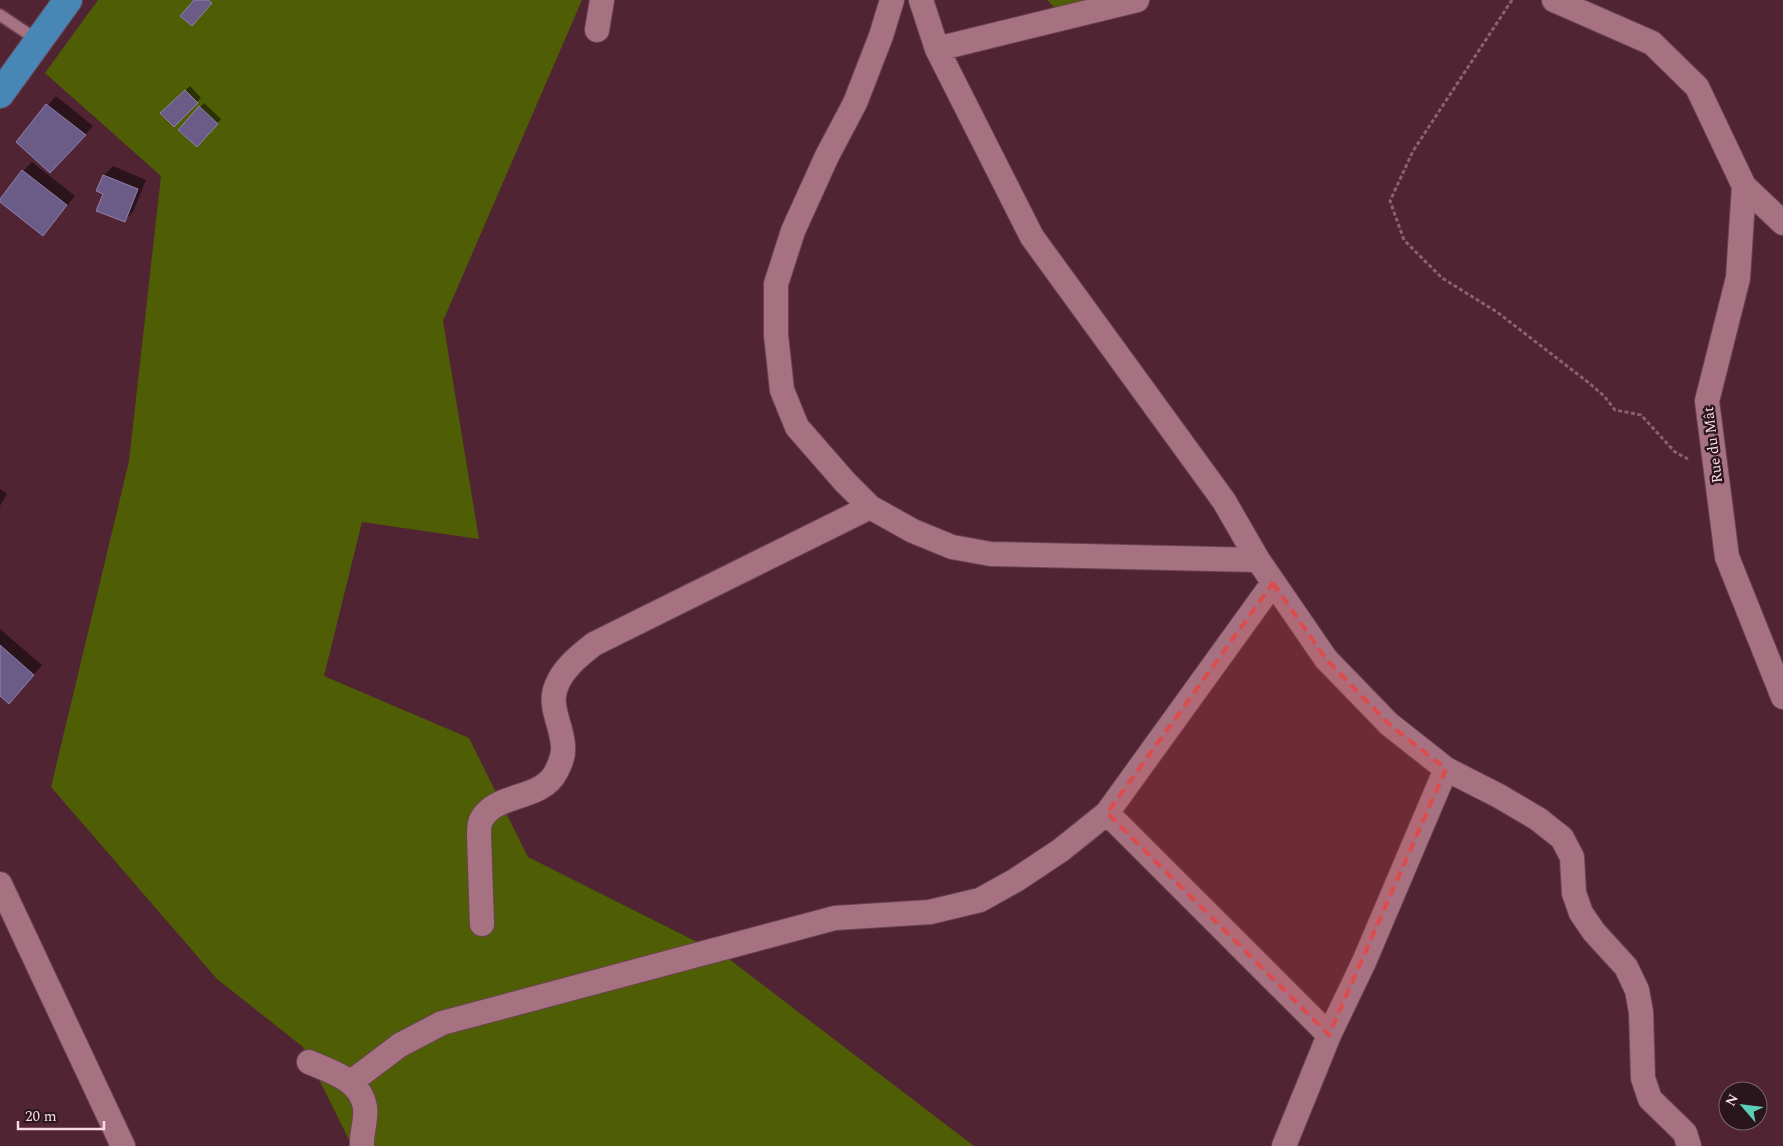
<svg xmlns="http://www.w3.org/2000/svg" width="1783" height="1146" font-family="Spectral,serif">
<rect width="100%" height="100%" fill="#502433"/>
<!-- green -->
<path fill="#4f5d04" d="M98 0H582L443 321 479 539 362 522 324 676 469 738 528 857 725 956 974 1146H352L303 1047 217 979 51 787 129 461 161 176 45 73Z
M1047 0H1096L1056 9Z"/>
<!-- shadow -->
<path fill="#0007" d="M190 86 201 98 174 125 162 113Z
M56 96 93 126 59 162 17 142Z
M204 103 221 119 197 145 180 129Z
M32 162 75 196 43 234 23 171Z
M113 166 146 180 133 212 124 221 104 175Z
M0 489 7 494 0 506Z
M0 629 42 665 18 693 0 694Z"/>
<!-- building -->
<path fill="#6b5c87" stroke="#8f80ae" d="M194 0H208L212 3 192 26 180 16Z
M185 90 198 103 174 127 160 113Z
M46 104 86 135 50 173 16 142Z
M199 106 218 124 197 147 178 130Z
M22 170 67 205 43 236 0 202V199Z
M103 175 138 189 125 222 96 211 103 194 96 191Z
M0 645 34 675 9 704 0 696Z"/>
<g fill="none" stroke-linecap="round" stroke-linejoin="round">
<!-- lane casing -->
<g stroke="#6b4453" stroke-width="14">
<path id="lane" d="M0 15 39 41"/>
</g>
<!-- street casing -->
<g stroke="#6b4453" stroke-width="26">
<path id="street" d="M892 0 881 36 855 103 827 156 793 231 776 284V335L782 390 797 427 845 482 870 507 913 531 952 547 991 554 1258 560
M921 0 937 49 1137 0
M1554 0 1652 43 1697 87 1744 186 1783 223
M597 30 602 0
M937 49 1032 237 1224 501 1258 560 1326 659 1389 724 1446 769 1364 962 1329 1035 1284 1146
M1744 186 1738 278 1707 401 1727 557 1783 697
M1446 769 1499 796 1538 819 1562 838 1572 857 1574 893 1581 913 1594 932 1626 967 1637 990 1641 1012 1643 1078 1650 1099 1685 1133 1689 1146
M1107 813 1329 1035
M0 884 123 1146
M482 924 479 835C479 830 479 824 481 820 496 792 541 801 556 772 560 764 564 756 563 747 563 727 548 707 556 687 563 668 579 656 594 644L870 507
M309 1062C331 1072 360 1079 365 1107 367 1119 361 1133 362 1146
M351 1082 400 1045 442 1023 835 918 930 912 980 900 1016 880 1061 850 1107 813 1273 583"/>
</g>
<!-- primary casing -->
<g stroke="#6b4453" stroke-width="30">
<path id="primary" d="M0 94 68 0"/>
</g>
<!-- path -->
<path stroke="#89626e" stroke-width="3" stroke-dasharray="4 2.5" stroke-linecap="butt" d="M1512 0 1413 151 1390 201 1404 240 1442 278 1497 312 1589 383 1604 396 1615 410 1641 415 1675 452 1688 459"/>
<!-- lane -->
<use href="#lane" stroke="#a67282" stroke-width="11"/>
<!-- street -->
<use href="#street" stroke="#a67282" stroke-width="24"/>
<!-- primary -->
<use href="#primary" stroke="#4786b5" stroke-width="28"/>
</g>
<!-- marked area -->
<path fill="#dd4c4d" fill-opacity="0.2" stroke="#dd4c4d" stroke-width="4" stroke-dasharray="10 6" stroke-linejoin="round" d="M1273 583 1326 659 1389 724 1446 769 1329 1035 1107 813Z"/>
<g text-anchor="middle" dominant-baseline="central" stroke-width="4.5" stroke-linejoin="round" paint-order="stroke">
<!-- street labels -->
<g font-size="15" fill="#f8dae2" stroke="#29151b">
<text transform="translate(1713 445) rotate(-97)">Rue du Mât</text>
</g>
</g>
<!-- north arrow -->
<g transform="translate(1743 1106) rotate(298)"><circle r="24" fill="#29151b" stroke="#7c646b"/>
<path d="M0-4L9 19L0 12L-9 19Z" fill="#5dceb9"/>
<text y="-8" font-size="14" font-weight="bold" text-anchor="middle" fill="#f8dae2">N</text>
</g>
<!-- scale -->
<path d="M18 1121v8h86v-8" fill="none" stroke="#f8dae2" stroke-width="2.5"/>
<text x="25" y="1121" font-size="15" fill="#f8dae2" stroke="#29151b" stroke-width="4" paint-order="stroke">20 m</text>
</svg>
